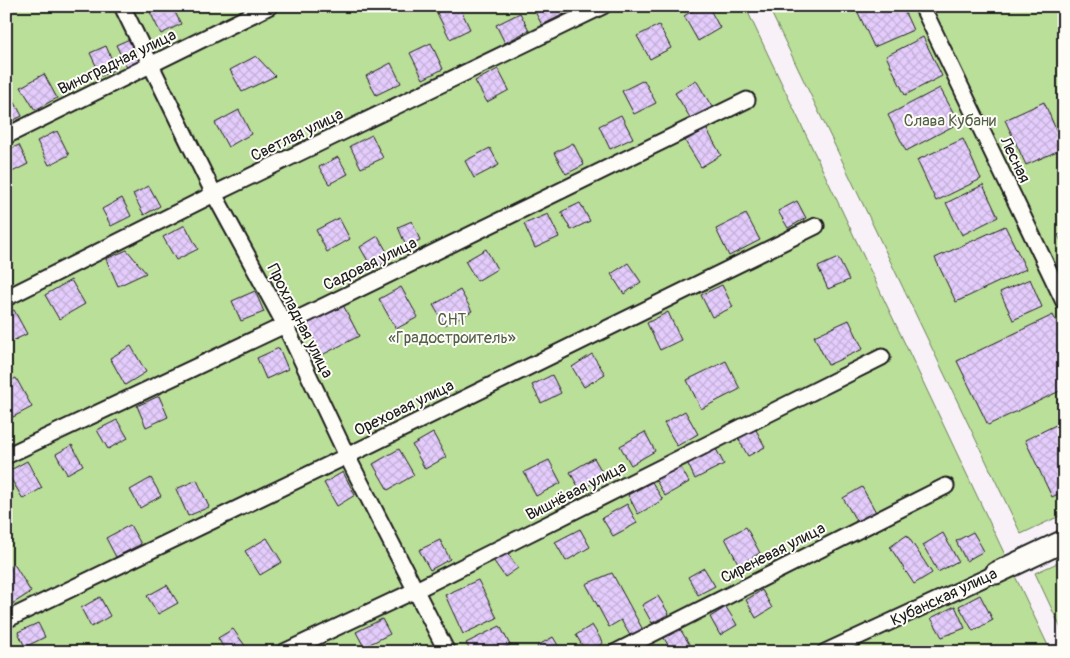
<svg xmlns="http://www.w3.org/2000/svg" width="1070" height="658" font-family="Pangolin,sans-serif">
<defs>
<pattern id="building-cross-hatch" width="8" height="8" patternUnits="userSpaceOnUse" patternTransform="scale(1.25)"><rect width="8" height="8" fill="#e4ccfc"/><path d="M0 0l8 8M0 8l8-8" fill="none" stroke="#c3afd7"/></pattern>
</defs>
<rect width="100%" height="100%" fill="#f8f2f8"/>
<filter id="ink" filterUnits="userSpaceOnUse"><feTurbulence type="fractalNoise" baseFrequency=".02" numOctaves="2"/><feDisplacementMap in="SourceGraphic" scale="10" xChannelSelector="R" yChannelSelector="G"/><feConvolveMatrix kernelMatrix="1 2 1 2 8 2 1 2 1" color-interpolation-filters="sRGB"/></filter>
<g filter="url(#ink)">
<!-- green -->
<path fill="#badf99" stroke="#6b7e5a" d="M6 6H745L1051 652H6Z
M768 6H1064V514L1021 534Z
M1064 560V635L1035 573Z"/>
<!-- building -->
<path fill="url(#building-cross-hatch)" stroke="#1c1c1c" d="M156 6H172L181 24 161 34 149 10Z
M451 6H459L470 29 450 39 437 13Z
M532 6H560L564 14 542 25Z
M701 6H708L720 28 698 41 684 16Z
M855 6H902L913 30 874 47Z
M520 13 529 30 505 43 496 25Z
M659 25 671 48 650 59 637 36Z
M923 37 942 76 905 95 886 56Z
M132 38 143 61 127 68 116 45Z
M431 43 443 69 423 79 410 53Z
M106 46 116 69 101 76 90 53Z
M256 56 275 76 242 92 230 70Z
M391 63 401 83 376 95 366 76Z
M498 69 509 90 487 102 475 81Z
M44 74 57 98 35 110 21 87Z
M644 80 656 103 634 114 622 91Z
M696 80 712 107 691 119 675 93Z
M940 88 959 123 906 151 888 115Z
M8 89 22 116 6 124V90Z
M1044 102 1064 148 1026 165 1005 120Z
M239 110 251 134 228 147 215 123Z
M621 115 633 138 610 149 599 126Z
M706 128 721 155 701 167 685 141Z
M57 131 69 155 49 165 37 141Z
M372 135 383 158 361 168 350 146Z
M963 139 981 179 936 201 917 160Z
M573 143 584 165 566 174 554 153Z
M19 145 28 164 8 174 6 151Z
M490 148 499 165 474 178 465 161Z
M338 157 348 174 329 184 319 167Z
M983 185 998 217 962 235 946 203Z
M149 186 160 206 144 215 133 194Z
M122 198 131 216 111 226 102 209Z
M797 201 806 218 788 228 778 211Z
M580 203 590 221 571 230 561 212Z
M548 214 559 237 535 248 524 224Z
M746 214 760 240 729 256 716 229Z
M339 218 350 239 327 252 316 230Z
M412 221 420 240 406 246 398 227Z
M185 225 198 249 176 260 163 237Z
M1005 226 1026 269 956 302 935 258Z
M1064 233V247L1058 235Z
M378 236 391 259 373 270 360 247Z
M486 249 497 269 477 281 465 261Z
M127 250 146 273 118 286 106 259Z
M838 258 849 280 828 289 818 267Z
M628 263 641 282 624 294 611 274Z
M1030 279 1042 307 1013 320 1000 292Z
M71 280 85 304 59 319 45 295Z
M722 285 733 307 712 317 701 295Z
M401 287 418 317 396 329 379 299Z
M460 290 472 311 445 325 433 305Z
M255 291 264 312 241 321 232 301Z
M342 303 359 336 322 355 305 322Z
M14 310 27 334 6 344V314Z
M668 312 681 340 660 350 647 323Z
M1053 315 1064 336V389L988 425 957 361Z
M849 320 863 349 828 365 814 336Z
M131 346 146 372 125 385 110 358Z
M279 348 288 369 266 379 257 358Z
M592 354 605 374 584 387 572 367Z
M726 361 740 389 701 409 687 380Z
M552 375 561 393 541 403 532 385Z
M16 378 32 407 13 417 6 406V383Z
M159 396 168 417 146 427 137 406Z
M685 411 698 434 677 446 664 423Z
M117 420 128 438 108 449 97 430Z
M1064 421V491L1052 497 1025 440Z
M755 428 765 447 748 456 738 438Z
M645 432 655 451 631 465 620 446Z
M433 433 446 457 425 469 412 445Z
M72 445 83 465 67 474 56 454Z
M715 447 724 464 695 479 687 462Z
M399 449 414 475 388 490 373 464Z
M594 458 605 477 580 490 570 472Z
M549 460 561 483 536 496 524 472Z
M27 461 42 488 23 499 7 472Z
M679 464 689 482 665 496 654 477Z
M343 472 355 495 337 506 324 483Z
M151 478 161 496 140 508 130 490Z
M197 480 209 507 188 516 176 489Z
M652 482 663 500 638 514 628 495Z
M862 487 877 514 858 524 843 498Z
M627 504 637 523 613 536 602 518Z
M130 525 141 544 116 557 106 538Z
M746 527 760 553 739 565 725 538Z
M580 529 590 547 566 561 555 542Z
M973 532 984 551 966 561 956 541Z
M943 533 958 561 938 572 923 545Z
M907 535 932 573 914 584 890 547Z
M267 538 282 562 260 575 245 551Z
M440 540 450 559 430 570 419 550Z
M506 551 518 568 505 577 493 560Z
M14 564 31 592 12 604 6 594V569Z
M704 568 715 586 698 595 688 577Z
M612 573 643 630 631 637 621 620 609 627 586 584Z
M478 580 497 618 463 634 445 595Z
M167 585 178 603 158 614 147 596Z
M762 590 772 608 756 618 746 600Z
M980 595 993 620 973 631 959 606Z
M658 596 669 614 652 623 642 605Z
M100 597 110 616 91 627 81 608Z
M955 606 965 628 942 637 931 618Z
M726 607 737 625 720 635 710 617Z
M382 619 390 634 364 647 356 632Z
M38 623 45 637 25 647 18 632Z
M592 625 603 643 586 652 576 635Z
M500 626 510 645 496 652H471L466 643Z
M233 629 246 647 236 652H226L218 638Z
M680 629 691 647 682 652H672L664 638Z
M553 637 562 652H540L537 646Z"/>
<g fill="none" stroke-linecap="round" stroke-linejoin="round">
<!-- street casing -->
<g stroke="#1c1c1c" stroke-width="19">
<path id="street" d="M122 6 214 194 285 325 347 456 447 652
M922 6 1064 302
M6 136 270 6
M6 298 214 194 603 6
M6 456 285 325 747 100
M6 620 347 456 816 226
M284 652 416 590 882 357
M616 652 946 486
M825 652 996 573"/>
</g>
<!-- secondary casing -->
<g stroke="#1c1c1c" stroke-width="25">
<path id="secondary" d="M996 573 1064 541"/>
</g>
<!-- street -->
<use href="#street" stroke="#fdfcf7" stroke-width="15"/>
<!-- secondary -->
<use href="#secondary" stroke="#fdfcf7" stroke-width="21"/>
</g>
</g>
<g text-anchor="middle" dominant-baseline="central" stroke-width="4" stroke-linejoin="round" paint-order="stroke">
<!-- street labels -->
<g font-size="16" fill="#1c1c1c" stroke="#fdfcf7">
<text transform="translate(117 62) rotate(-26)">Виноградная улица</text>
<text transform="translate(297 135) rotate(-26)">Светлая улица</text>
<text transform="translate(1015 160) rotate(64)">Лесная</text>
<text transform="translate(370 264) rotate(-26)">Садовая улица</text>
<text transform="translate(300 321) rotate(63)">Прохладная улица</text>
<text transform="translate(404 408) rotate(-26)">Ореховая улица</text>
<text transform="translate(576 491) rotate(-27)">Вишнёвая улица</text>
<text transform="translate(773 553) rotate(-27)">Сиреневая улица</text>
<text transform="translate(944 597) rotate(-25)">Кубанская улица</text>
</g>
<!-- park labels -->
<g font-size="16" fill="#536048" stroke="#fdfcf7">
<text x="950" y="121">Слава Кубани</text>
<text x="452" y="320">СНТ<tspan x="452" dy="18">«Градостроитель»</tspan></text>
</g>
</g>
<!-- margin -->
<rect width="1070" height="658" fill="none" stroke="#fdfcf7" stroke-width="25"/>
<rect x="12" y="12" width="1045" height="633" fill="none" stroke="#1c1c1c" stroke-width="2" filter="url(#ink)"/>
</svg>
